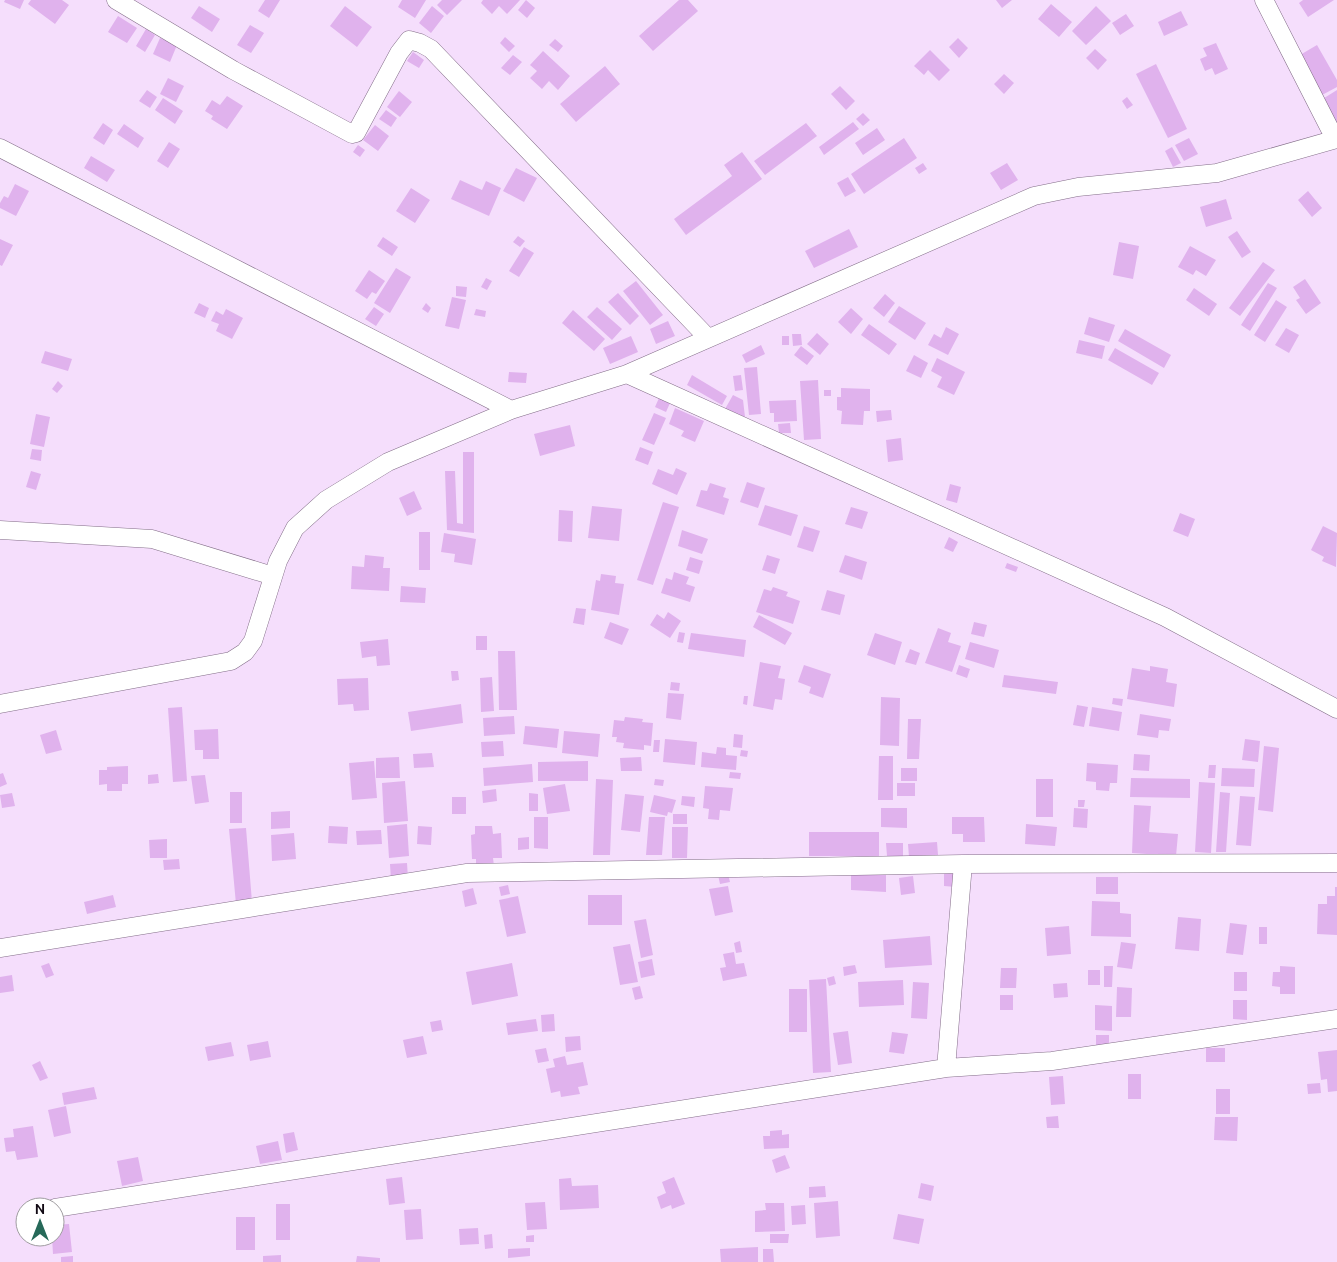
<svg xmlns="http://www.w3.org/2000/svg" width="1337" height="1262" font-family="Ubuntu,sans-serif">
<rect width="100%" height="100%" fill="#f5defc"/>
<!-- building -->
<path fill="#e0b2ed" d="M5 0H24L20 9 4 2Z
M31 0H62L69 5 55 24 28 4Z
M265 0H280L269 18 258 11Z
M402 0H426L415 18 398 7Z
M442 0H462L447 15 437 5Z
M483 0H520L507 14 499 6 492 14 481 3Z
M526 0 535 8 527 18 518 10Z
M679 0H688L698 11 653 51 639 36Z
M996 0H1012L1002 8Z
M1303 0H1334L1308 17 1299 3Z
M1051 4 1072 22 1059 37 1038 19Z
M199 6 220 19 212 32 191 18Z
M345 6 372 27 357 47 330 26Z
M432 6 444 16 431 33 419 23Z
M1096 6 1111 21 1086 45 1072 31Z
M1181 11 1188 25 1164 36 1158 22Z
M1126 14 1134 26 1120 35 1112 23Z
M118 16 137 28 127 43 108 32Z
M250 25 264 33 251 53 237 45Z
M146 29 155 35 145 52 136 46Z
M505 37 515 46 509 52 500 43Z
M160 38 177 45 170 62 153 54Z
M958 38 968 48 959 58 949 47Z
M555 39 563 46 558 52 549 45Z
M1216 43 1228 69 1215 75 1212 68 1205 71 1200 59 1207 56 1203 48Z
M1317 45 1337 80V87L1322 95 1300 55Z
M1095 49 1107 60 1098 70 1086 58Z
M930 50 950 70 939 81 928 70 924 75 914 66Z
M543 51 570 76 558 90 549 81 542 89 530 78 537 71 530 65Z
M413 52 424 60 419 68 407 61Z
M513 55 522 62 510 75 501 68Z
M1156 64 1187 129 1168 138 1136 74Z
M605 66 620 84 576 122 560 104Z
M1004 74 1014 83 1004 94 994 84Z
M168 78 184 86 176 102 160 94Z
M840 86 855 101 846 110 831 94Z
M147 90 157 97 150 108 139 101Z
M1337 90V124L1321 100Z
M399 91 412 102 400 117 387 107Z
M227 96 243 106 227 129 211 119 213 116 205 111 212 100 220 105Z
M1127 97 1133 105 1127 109 1122 101Z
M163 98 183 111 175 124 155 110Z
M386 110 397 118 391 127 379 119Z
M863 113 870 120 863 126 856 119Z
M853 122 859 129 824 155 819 147Z
M103 123 113 130 104 145 93 138Z
M806 123 817 136 765 175 754 161Z
M124 124 144 138 138 148 117 134Z
M375 125 389 136 378 151 363 140Z
M877 128 885 140 863 155 855 143Z
M904 138 917 158 864 194 851 174Z
M1189 138 1198 154 1184 161 1175 145Z
M169 142 180 149 168 168 157 161Z
M358 145 365 150 360 157 353 152Z
M1172 147 1181 163 1173 167 1165 151Z
M742 152 762 179 686 235 674 219 732 176 724 165Z
M91 156 115 170 107 182 84 168Z
M923 163 927 169 919 174 915 168Z
M1007 163 1018 180 1001 190 990 173Z
M516 168 537 178 524 202 503 191Z
M848 177 856 191 845 197 837 183Z
M460 180 482 190 486 181 501 188 489 216 451 199Z
M15 184 29 191 16 216 0 208V203L4 196 8 198Z
M411 188 430 200 415 223 396 211Z
M1308 191 1322 208 1312 217 1298 200Z
M1226 199 1232 219 1206 227 1200 207Z
M849 229 858 247 814 268 805 251Z
M1237 231 1251 252 1242 258 1228 237Z
M518 236 525 241 520 247 513 242Z
M383 237 398 247 392 256 377 246Z
M0 239 13 245 2 266 0 265Z
M1119 242 1139 246 1133 279 1113 275Z
M1190 246 1216 260 1206 276 1196 270 1193 275 1178 267Z
M524 247 534 253 519 277 509 271Z
M1263 262 1275 270 1240 316 1229 308Z
M396 268 411 277 390 313 374 303Z
M369 270 385 281 376 294 372 292 367 299 355 291Z
M486 278 492 281 487 290 481 287Z
M1305 279 1321 303 1306 314 1296 300 1300 298 1293 287Z
M636 281 663 315 650 325 623 291Z
M1268 283 1277 288 1250 331 1241 325Z
M456 286 467 287 466 297 456 296Z
M1194 288 1217 304 1209 316 1186 300Z
M618 293 639 316 630 325 608 302Z
M885 294 895 303 884 317 873 308Z
M452 297 466 300 459 329 445 326Z
M1276 300 1287 307 1265 342 1254 335Z
M199 303 209 308 205 318 194 313Z
M426 303 431 308 428 313 422 309Z
M899 306 926 323 915 340 888 322Z
M374 307 384 314 376 326 365 319Z
M597 307 622 329 612 340 587 317Z
M851 308 863 319 851 334 838 322Z
M226 309 243 318 232 339 216 331 219 324 211 321 216 311 223 315Z
M476 309 486 311 485 317 474 315Z
M573 310 605 339 594 351 562 323Z
M1089 317 1115 325 1109 342 1084 334Z
M668 321 675 336 656 344 650 329Z
M869 324 897 344 889 355 861 335Z
M946 327 959 334 948 355 928 345 934 334 941 338Z
M1286 328 1299 335 1289 353 1275 345Z
M1125 329 1171 355 1164 368 1118 341Z
M817 333 829 344 820 355 807 344Z
M792 334H801L802 345 793 346Z
M631 336 638 352 610 364 603 348Z
M782 336H789V345H782Z
M1079 340 1105 346 1102 359 1076 353Z
M761 345 765 354 746 363 742 355Z
M801 346 814 356 807 365 794 355Z
M1115 348 1159 373 1152 385 1108 360Z
M45 351 72 359 68 371 41 363Z
M914 355 928 363 921 378 906 371Z
M937 358 965 372 954 395 937 387 942 377 931 371Z
M757 367 761 414 749 415 744 368Z
M509 372 527 373 526 383 508 382Z
M692 375 727 396 722 405 687 385Z
M741 375 743 390 735 391 733 376Z
M818 380 821 439 804 440 800 381Z
M58 381 63 386 57 393 52 389Z
M841 388 870 389V411H864L863 425 841 424 842 411 837 410V397H841Z
M824 390H831V396H824Z
M733 395 743 400 745 417 725 409Z
M659 398 670 403 666 412 655 407Z
M796 400 797 421 774 422V413H770L769 401Z
M675 408 704 421 695 442 681 436 684 431 669 424Z
M891 410 892 420 877 422 876 411Z
M654 413 666 418 654 445 642 440Z
M36 414 50 417 44 447 30 444Z
M790 423 791 433H779L778 424Z
M570 425 575 446 540 456 534 434Z
M901 438 903 460 888 462 886 440Z
M640 447 653 452 648 465 635 460Z
M32 449 42 450 41 461 30 459Z
M463 452H474V533L447 530 445 471H455L457 523 463 524Z
M676 468 687 473 677 495 652 484 658 469 673 475Z
M31 471 41 474 36 490 26 487Z
M747 482 765 488 758 508 740 502Z
M710 483 726 488 723 497 729 499 724 515 696 506 701 490 707 491Z
M950 484 961 487 957 503 946 500Z
M414 491 422 509 407 516 399 498Z
M663 502 679 507 653 585 637 580Z
M765 505 798 515 791 536 758 525Z
M592 506 622 509 619 541 588 538Z
M851 507 868 512 862 529 845 524Z
M559 510 573 511 572 542 558 541Z
M1180 513 1195 519 1188 537 1173 531Z
M804 526 820 531 813 552 797 547Z
M1323 526 1337 533 1336 567 1322 561 1324 557 1311 550Z
M682 530 708 539 702 554 678 546Z
M419 532H430V570H419Z
M444 533 476 539 472 565 454 562 455 554 441 552Z
M949 537 958 542 953 552 944 548Z
M365 555 384 557 383 568H390L389 591 351 589 352 566 364 567Z
M767 555 780 559 775 574 762 570Z
M845 555 867 562 862 580 839 572Z
M690 557 703 561 699 574 686 570Z
M1007 563 1018 567 1016 572 1005 568Z
M674 572 689 577 686 584 695 587 690 602 661 593 666 578 672 580Z
M601 574 616 576 615 583 624 584 619 615 591 610 596 580 600 581Z
M401 586 426 588 425 603 400 602Z
M773 587 788 592 786 596 800 601 793 624 756 612 764 589 771 591Z
M827 590 845 595 840 615 821 610Z
M576 608 586 609 584 625 573 623Z
M668 612 681 621 670 638 650 625 657 614 664 619Z
M759 615 792 633 785 645 753 627Z
M610 622 629 629 622 645 604 638Z
M974 622 987 625 984 637 971 634Z
M938 628 951 633 948 642 961 646 952 672 925 663Z
M679 632 685 633 683 643 677 642Z
M691 633 746 640 744 657 688 649Z
M875 633 902 642 895 665 867 655Z
M476 636H487V650H476Z
M388 639 390 665 377 666 376 656 362 658 360 642Z
M970 642 999 650 994 668 965 659Z
M910 649 920 653 916 665 905 662Z
M498 651H515L517 710H499Z
M760 662 781 666 778 678 785 679 782 700 775 699 773 710 753 706Z
M804 665 831 674 823 698 809 693 811 687 798 682Z
M959 665 970 669 967 678 956 674Z
M1150 666 1168 669 1166 682 1177 684 1174 707 1127 699 1132 668 1150 671Z
M451 671H458L459 680 452 681Z
M1004 675 1058 682 1056 694 1002 687Z
M492 677 494 711 481 712 480 678Z
M368 678 369 710 354 711 353 704 338 705 337 679Z
M671 682 680 683 679 691 670 690Z
M668 693 684 694 681 720 666 718Z
M744 696H748L747 705 743 704Z
M881 697 900 698 899 746 880 745Z
M1113 698 1123 699 1122 706 1112 704Z
M461 704 463 723 411 731 408 712Z
M1077 705 1088 707 1084 727 1073 725Z
M182 707 187 781 173 782 168 708Z
M1092 707 1122 712 1119 731 1089 726Z
M1140 714 1171 719 1169 731 1159 730 1158 738 1137 735Z
M514 716 515 734 484 736 483 718Z
M625 717 643 719 642 722 653 723 651 746 644 745V750L623 748 624 743 616 742 617 737H612L614 720 624 721Z
M908 719H921L919 759H907Z
M525 726 559 729 557 748 523 744Z
M218 729 219 759H203V750H195L194 730Z
M56 730 62 750 46 754 40 735Z
M564 731 600 734 598 757 562 753Z
M734 734 743 735 742 748 733 747Z
M665 739 697 742 695 765 663 762Z
M1245 739 1260 741 1258 762 1242 760Z
M654 740H660L659 752H653Z
M503 741 504 756 482 757 481 742Z
M1264 746 1279 748 1273 812 1258 810Z
M717 747 726 748V755L737 756 736 770 701 767 702 752 716 754Z
M741 750 748 751 747 757 740 756Z
M432 753 434 767 414 768 413 754Z
M1134 754 1150 755 1149 771 1133 770Z
M879 756H893V800H878Z
M399 757 400 778H376V758Z
M641 757 642 771H621L620 758Z
M374 761 377 798 352 800 349 763Z
M588 761V781H538V762Z
M1087 763 1118 765 1117 783H1110L1109 791 1096 790V782L1086 781Z
M532 764 533 782 484 786 483 768Z
M1209 765H1216L1215 778H1208Z
M128 766V784H122V791H107V784L99 785V770H107V767Z
M901 768H917V781H901Z
M1222 768 1255 769 1254 787 1221 786Z
M730 772 741 773 740 779 729 778Z
M3 773 7 784 0 787V774Z
M158 774 159 783 148 784V775Z
M205 775 209 802 195 804 191 776Z
M1131 778 1190 779V798L1130 797Z
M596 779 613 780 610 855H593Z
M655 779 664 780 663 786 654 785Z
M1036 779H1053V817H1036Z
M405 781 408 821 384 823 382 783Z
M1199 782 1215 783 1211 853 1195 852Z
M897 783H915V796H897Z
M565 784 570 811 547 814 543 788Z
M705 786 733 788 730 811 720 810 719 820 708 819 709 809 703 808Z
M496 789 497 801 483 803 482 791Z
M230 792H242V823H230Z
M1220 792 1230 793 1226 852H1216Z
M12 793 15 806 2 808 0 795Z
M529 793 538 794V811H529Z
M625 794 644 796 640 832 621 830Z
M654 795 676 800 672 813 668 812 667 816 650 812Z
M682 796 695 797 694 807 681 805Z
M1240 796 1255 797 1251 846 1236 845Z
M452 797H466V814H452Z
M1078 800H1085L1084 807H1078Z
M1134 805 1151 806 1149 832 1178 834 1176 856 1132 853Z
M881 808H907V828L881 827Z
M1074 808 1088 809 1087 828 1073 827Z
M290 811V828L271 829V812Z
M673 814H687V824H673Z
M534 817H548V849L534 848Z
M649 817H665L662 855H646Z
M952 817H984L985 842H963V834H952Z
M407 824 409 856 389 858 387 826Z
M1026 824 1057 827 1055 846 1025 844Z
M329 826 348 827 347 844 328 843Z
M418 826 432 827 431 845 417 844Z
M475 826H492L493 834 501 833 502 858H493L494 866H476V859H472L471 835 475 834Z
M672 827H688L687 858H672Z
M246 828 252 902 236 904 229 829Z
M381 830 382 844 357 845 356 831Z
M809 832H879V856H809Z
M294 833 296 859 272 861 271 835Z
M529 837V849L518 850V838Z
M167 839V858H150L149 840Z
M937 842 938 855 909 857 908 844Z
M886 843H903V856H887Z
M179 859 180 869 164 870 163 860Z
M407 863 408 879 391 880 390 864Z
M851 870 886 872V892L851 890Z
M944 873H956V887L944 886Z
M728 874 730 882 720 884 718 875Z
M913 876 915 893 901 895 899 878Z
M1096 877H1118V894H1096Z
M508 885 510 894 501 896 499 887Z
M728 886 733 912 715 916 709 889Z
M1335 887H1337V935L1317 934 1318 904H1327V896H1335Z
M473 888 477 904 465 907 462 891Z
M113 895 116 907 87 914 84 902Z
M588 895H622V925H588Z
M518 896 526 933 507 937 499 900Z
M1092 901 1120 902V913L1131 914V937L1091 936Z
M1178 917 1201 919 1199 951 1175 949Z
M646 919 653 955 641 958 634 921Z
M1230 923 1247 925 1243 955 1226 953Z
M1069 926 1071 954 1047 956 1045 928Z
M1259 927H1267V944H1259Z
M930 936 932 965 885 968 883 940Z
M740 941 742 952 736 953 734 943Z
M1121 942 1136 944 1132 969 1117 967Z
M630 944 638 982 620 985 613 947Z
M734 952 736 964 744 963 747 976 723 981 720 968 726 967 723 954Z
M652 959 655 975 641 978 638 962Z
M49 963 54 975 46 978 41 966Z
M512 963 518 996 472 1005 466 972Z
M855 965 857 973 844 976 843 967Z
M1104 966H1113L1112 987H1104Z
M1280 966 1295 967V994H1280V987L1272 986 1273 972H1280Z
M1001 968H1017L1016 988H1000Z
M1088 970H1100V985H1088Z
M1234 972H1247V991H1234Z
M12 975 14 991 0 993V977Z
M834 976 836 984 829 986 827 978Z
M826 979 831 1072 813 1073 809 980Z
M903 980 904 1005 859 1007 858 982Z
M913 982 929 983 927 1019 911 1018Z
M1067 983 1068 997 1054 998 1053 984Z
M640 986 643 998 635 1000 632 988Z
M1117 987 1132 988 1131 1017H1116Z
M789 989H807V1032H789Z
M1000 995H1013V1010H1000Z
M1233 1000H1247V1020L1233 1019Z
M1095 1005 1112 1006V1031L1095 1030Z
M554 1014 555 1031 542 1032 541 1015Z
M536 1019 538 1031 508 1035 506 1023Z
M441 1020 443 1030 432 1032 430 1022Z
M848 1031 852 1063 838 1065 833 1033Z
M892 1032 908 1034 904 1054 889 1052Z
M1096 1035H1109V1047L1096 1046Z
M423 1036 427 1054 407 1058 403 1040Z
M580 1036 581 1050 566 1052 565 1037Z
M268 1041 271 1057 250 1061 247 1045Z
M231 1042 234 1056 208 1061 205 1047Z
M546 1048 549 1061 538 1063 535 1050Z
M1206 1048H1225V1062H1206Z
M1337 1050V1091L1328 1092 1327 1079 1321 1080 1318 1052Z
M565 1056 567 1065 583 1062 588 1085 578 1087 580 1094 561 1097 560 1091 551 1093 546 1069 555 1067 553 1059Z
M40 1061 48 1078 40 1081 32 1065Z
M1128 1074H1141V1099H1128Z
M1063 1076 1065 1104 1051 1105 1049 1077Z
M1320 1083 1321 1093 1308 1094 1307 1084Z
M94 1087 97 1099 64 1105 62 1093Z
M1216 1089H1230V1114H1216Z
M66 1106 71 1133 54 1137 48 1110Z
M1058 1116 1059 1128H1047L1046 1117Z
M1215 1117H1238L1237 1141 1214 1140Z
M33 1126 38 1157 17 1160 15 1151 6 1152 4 1138 14 1137 13 1129Z
M782 1130V1135L789 1134V1148L764 1149 763 1136H770V1131Z
M294 1132 298 1150 286 1153 283 1134Z
M278 1141 282 1160 260 1164 256 1146Z
M785 1155 790 1168 776 1173 772 1160Z
M138 1157 143 1181 122 1186 117 1161Z
M402 1177 405 1203 389 1205 386 1179Z
M674 1177 685 1204 672 1209 671 1205 661 1209 657 1197 666 1193 662 1182Z
M571 1178 572 1186 598 1185 599 1208 560 1210 559 1179Z
M921 1183 934 1186 931 1201 918 1198Z
M825 1186 826 1197 809 1198V1187Z
M838 1201 840 1236 816 1238 814 1203Z
M545 1202 547 1229 527 1230 525 1203Z
M765 1203H784L785 1231 755 1232V1211L766 1210Z
M276 1204H290V1240H276Z
M805 1205 806 1224 792 1225 791 1206Z
M421 1209 423 1239 406 1240 404 1210Z
M898 1214 924 1219 919 1244 893 1239Z
M236 1217H255V1250H236Z
M69 1224 72 1252 53 1254 52 1237H55V1225Z
M478 1228 479 1244 460 1245 459 1229Z
M492 1234 493 1248 485 1249 484 1235Z
M770 1234H789L788 1243H770Z
M534 1235V1242H526V1236Z
M758 1247V1262H721L720 1249Z
M530 1248V1256L508 1258V1249Z
M763 1249H773L774 1262H763Z
M281 1255V1262H263V1256Z
M73 1256V1262H61V1257Z
M357 1256 380 1258V1262H356Z"/>
<g fill="none" stroke-linecap="round" stroke-linejoin="round">
<!-- street casing -->
<g stroke="#836e88" stroke-width="19">
<path id="street" d="M116 0 233 70 352 134 356 133 399 53 409 40 420 43 431 49 708 338
M1264 0 1335 139
M0 148 511 410
M627 374 1165 617 1337 709
M0 530 152 539 273 576
M0 704 231 661 245 652 253 641 278 561 295 528 326 500 388 462 511 410 627 374 1034 196 1078 187 1217 173 1337 139
M0 948 467 873 963 864 1337 863
M946 1068 963 864
M55 1208 946 1068 1052 1061 1337 1019"/>
</g>
<!-- street -->
<use href="#street" stroke="#fff" stroke-width="18"/>
</g>
<!-- north arrow -->
<g transform="translate(40 1222)"><circle r="24" fill="#ffffff" stroke="#a09da1"/>
<path d="M0-4L9 19L0 12L-9 19Z" fill="#266959"/>
<text y="-8" font-size="14" font-weight="bold" text-anchor="middle" fill="#120a14">N</text>
</g>
</svg>
